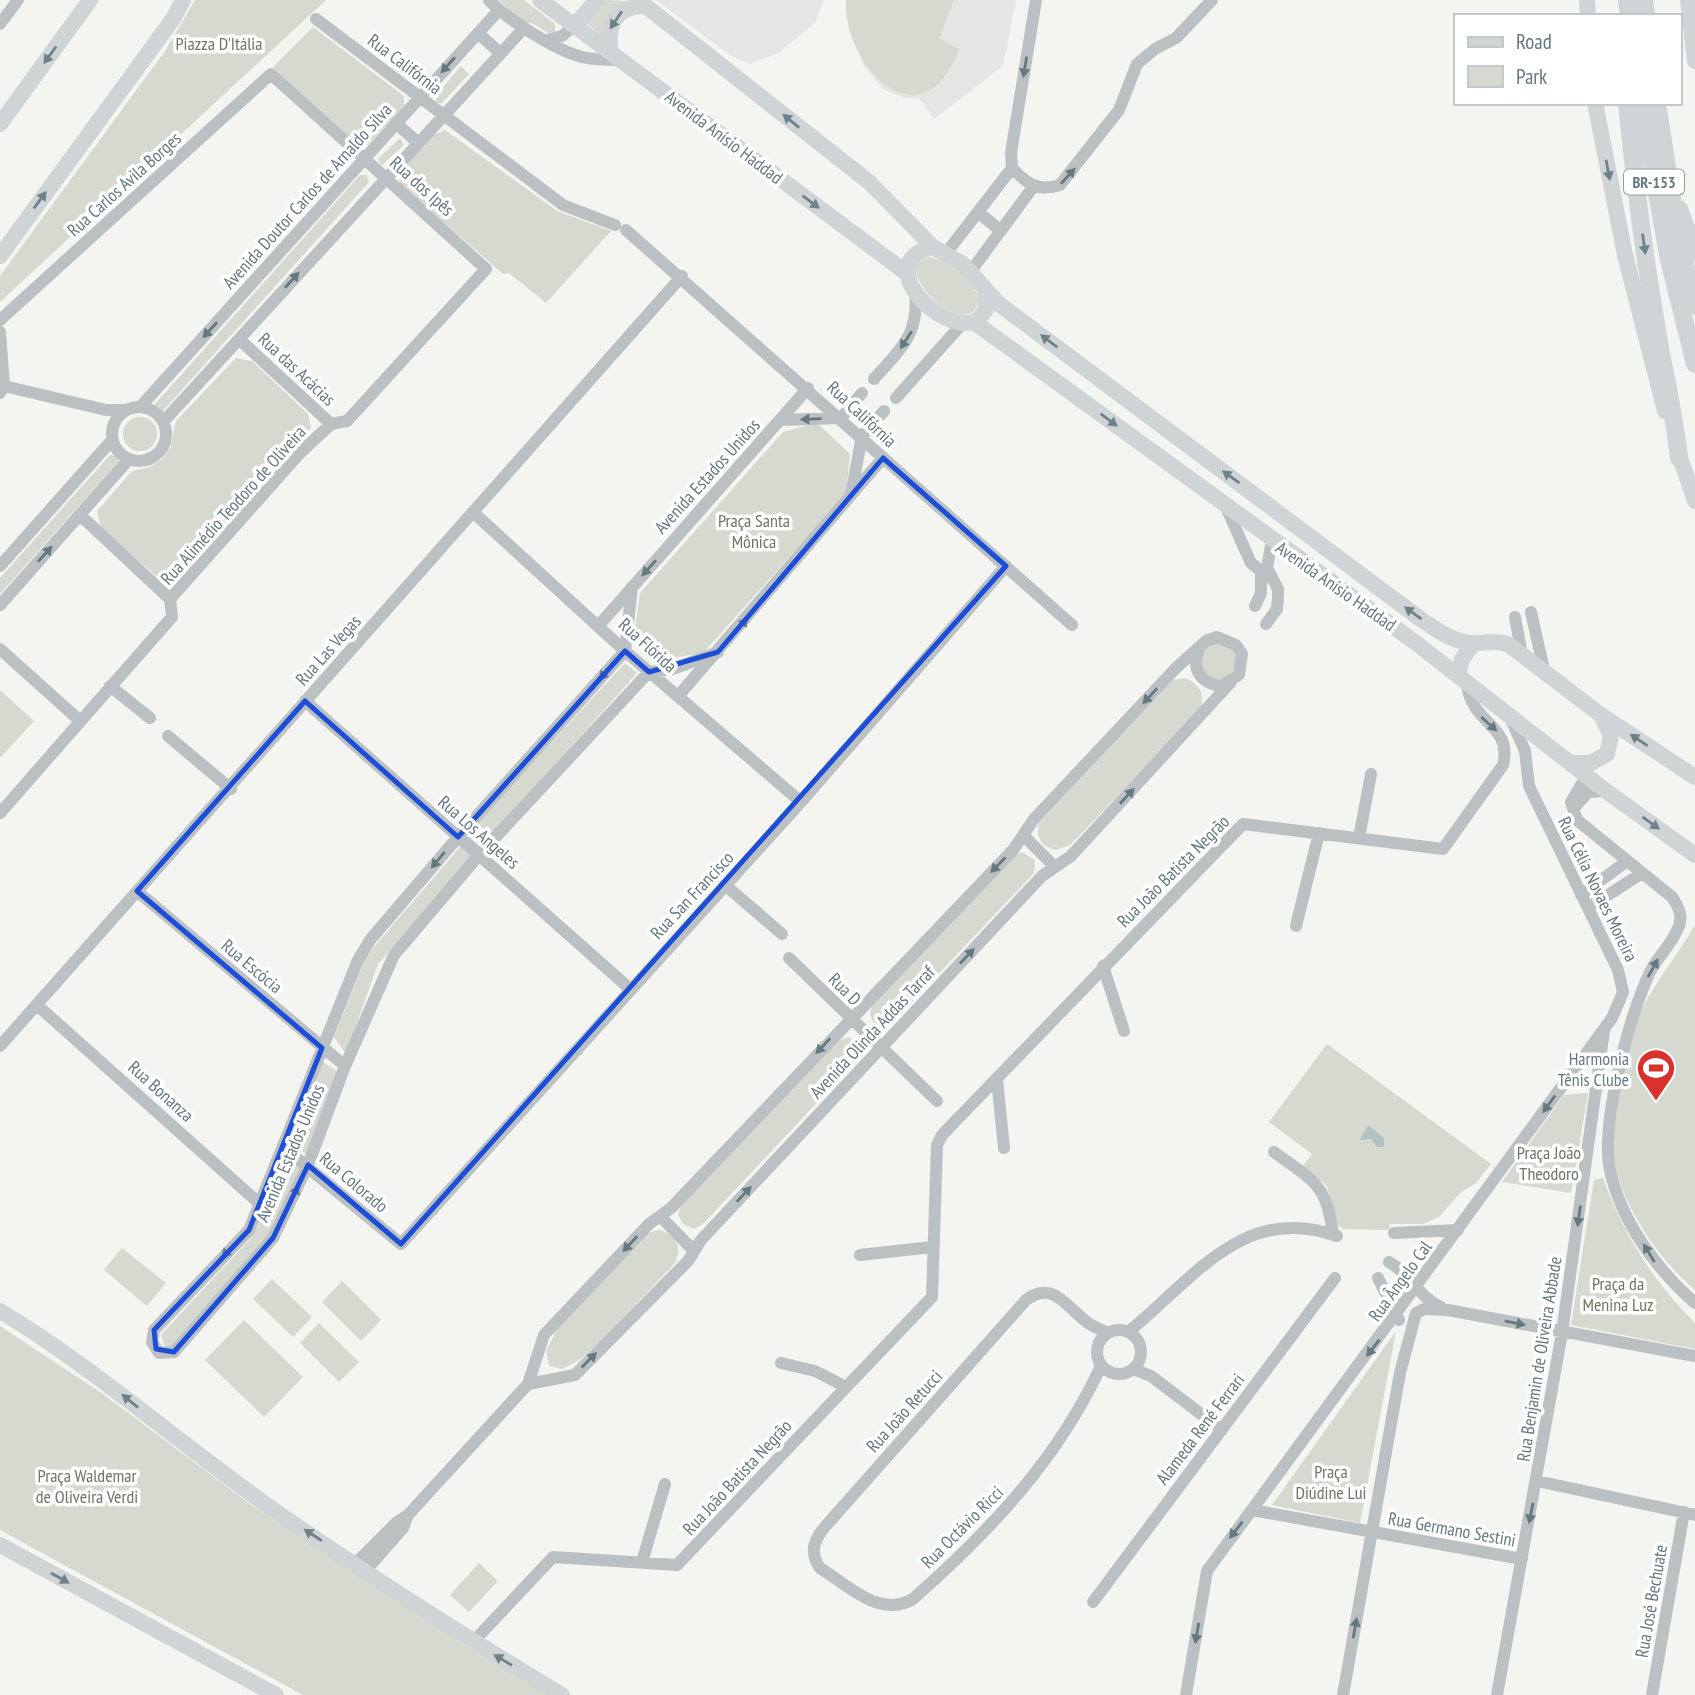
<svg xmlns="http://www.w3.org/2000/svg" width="1695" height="1695" font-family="'PT Sans Narrow',sans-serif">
<rect width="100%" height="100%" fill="#f4f4f1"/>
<!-- built -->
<path fill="#e5e5e4" d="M656 0H824L815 23 778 53 750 64 731 56Z
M847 0H1016L1003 66 934 119 919 98H904L884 90 864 66 846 17Z"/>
<!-- green -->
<path fill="#d5d9d0" d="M195 0H326L0 302V276L165 51Z
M499 0H524L555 24V32L548 33 532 23H522Z
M604 0 629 1 605 39 585 22Z
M846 0H954L939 38 959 49C923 147 843 68 846 0Z
M313 27 404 96V106L368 145 356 144 273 67Z
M461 66 469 74 442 103H437L435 96Z
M445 130 557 211 611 231 546 303 509 273 503 274 400 184 398 174 434 135Z
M400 138 404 145 381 166 378 159Z
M360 175H367L369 182 162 412 157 410 155 404Z
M929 257C950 260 995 292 971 314 947 319 921 292 915 270L917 262Z
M236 358 252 361 308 414 311 428 175 580 164 583 101 528 97 511 132 471 150 467 162 459 170 448 176 421Z
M123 434a17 17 0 1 1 34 0a17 17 0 1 1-34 0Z
M817 423 850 454 846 494 703 653 660 660 634 635 640 593 783 432Z
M110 455 117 456 118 462 0 594V578Z
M1201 661a18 18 0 1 1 36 0a18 18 0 1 1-36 0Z
M625 663 637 673 479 850 464 837Z
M1185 678C1202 684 1207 699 1197 714L1070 845 1056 850C1042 847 1035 837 1039 823L1173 680Z
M0 690 34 721 0 758Z
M461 846 473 855 378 964 346 1054 334 1037 367 955Z
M1022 852 1035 860 1034 873 891 1024 884 1027 874 1023 870 1015 872 1006 1013 857Z
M1695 925V1290C1660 1260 1628 1214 1616 1169 1606 1133 1620 1056 1636 1021 1651 987 1676 958 1695 925Z
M849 1037 861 1047 859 1058 702 1225 694 1229 683 1224 678 1215 681 1205 840 1040Z
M1327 1044 1491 1164 1476 1183 1460 1193 1439 1217 1423 1224H1390L1389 1230 1343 1229 1338 1225 1327 1186 1303 1166 1312 1154 1269 1122Z
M323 1062 339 1073 307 1155 288 1141Z
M1588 1093 1571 1193 1502 1182 1564 1095Z
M283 1156 303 1166 269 1236 173 1348 165 1347 161 1335 250 1239 270 1203Z
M1603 1178C1623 1234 1653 1281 1695 1323V1349L1571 1325 1594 1180Z
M658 1230C676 1233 683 1247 675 1263L603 1339 581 1359 562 1369 549 1366 546 1351 559 1326 648 1233Z
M122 1248 166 1283 147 1306 104 1270Z
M272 1279 312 1317 293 1337 253 1299Z
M342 1281 381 1320 361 1341 322 1302Z
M244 1320 303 1377 264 1417 205 1360Z
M319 1323 359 1362 339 1382 300 1343Z
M0 1326 103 1394 250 1504 468 1647 550 1695H303L0 1530Z
M1396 1331 1360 1523 1272 1505Z
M479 1563 498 1581 469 1612 450 1595Z"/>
<!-- water -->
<path fill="#b2c2c4" d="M1368 1125 1384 1138V1147H1377L1371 1139 1360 1140Z"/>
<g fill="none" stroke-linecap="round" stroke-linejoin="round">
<!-- minor -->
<path stroke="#bbc0c2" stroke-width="12" d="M489 0C508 20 555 50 582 57 594 60 608 60 620 60
M316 19 563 205 615 225
M0 24 18 0
M478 33 499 52
M547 40 562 36 575 25
M396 123 417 142
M1012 168C1027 184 1038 192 1060 185L1119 110 1137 64 1155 49 1176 38 1212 0
M978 212 1001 231
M626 230 1072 625
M947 252 1012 168 1011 153 1036 0
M971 271 1033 187
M0 320 271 74 486 269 347 421 331 424 300 453 170 599 172 617 0 813
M0 332 4 386 0 393
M239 339 331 424
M874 379C900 349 920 335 915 291
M4 386 106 410H125
M896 398 961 325
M141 406 499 10
M112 434a27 27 0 1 1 54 0a27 27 0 1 1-54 0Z
M780 420 841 418 862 393
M164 421 524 28
M851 495 862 436 884 411
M1226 507 1251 563 1261 571V593L1255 606
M474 513 625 651 801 802
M80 515 170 599
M0 566 112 440
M632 587 625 651 458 837 370 940 358 960 249 1230 154 1330 152 1342 159 1353 174 1352 273 1238 308 1165 345 1066 394 955 479 855 649 672 673 669 718 652
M0 605 129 459
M1531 612 1544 670
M1515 617 1522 655
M1266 624 1277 609 1278 597V589L1267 568 1272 540
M599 625 808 388
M0 649 79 720
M110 686 150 718
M679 695 883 458
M305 701 629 988
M168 736 231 789
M1587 775 1571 802 1577 820 1672 897C1678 906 1683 915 1679 926 1673 943 1658 956 1650 972 1630 1015 1600 1123 1610 1170 1621 1221 1656 1269 1695 1303
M1574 808 1588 792 1606 791
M1024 836 1054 866
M1359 838 1371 774
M725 885 782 934
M137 891 345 1066
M1581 895 1627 861
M1588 908 1642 873
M1296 926 1319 833
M789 958 937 1101
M1103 966 1124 1031
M37 1005 261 1205
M0 1046 682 276
M997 1079 1004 1148
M283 1147 401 1244 801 802 1006 566
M1274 1152C1313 1181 1327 1183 1333 1235
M660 1216 694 1251
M1394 1233 1458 1230
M860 1255 932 1247
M1389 1262C1411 1274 1418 1297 1441 1307
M1378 1278 1399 1320
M1097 1352a22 22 0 1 1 44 0a22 22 0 1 1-44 0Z
M1128 1332C1192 1281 1243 1202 1337 1236
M781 1363 815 1371 846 1387
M1101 1366C1058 1459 990 1531 913 1599 880 1619 848 1585 820 1568 810 1553 813 1542 823 1529L1026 1300C1053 1279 1067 1308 1088 1323 1094 1327 1102 1330 1108 1333
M1133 1369 1151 1376 1222 1430
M528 1384 575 1375 688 1261 701 1240 1042 876 1071 856 1231 682
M1537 1481 1695 1515
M1252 1510 1522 1559
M642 1562 665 1484
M356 1563 397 1522 408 1515 528 1384 544 1335 649 1224 671 1208 1013 850 1034 819 1177 667 1206 641 1217 637 1236 645 1242 654 1239 675 1221 686C1200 683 1191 669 1199 648
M366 1570 403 1528 408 1515
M1093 1602 1335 1278
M473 1642 553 1557 677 1565 932 1297 937 1145 942 1135 1243 824 1443 849 1503 765C1513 724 1472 726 1467 684
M1186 1695 1207 1571 1612 1018 1623 992 1618 970 1529 786 1525 751 1511 719
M1343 1695 1400 1373 1416 1313 1424 1309 1448 1310 1695 1356
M1497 1695 1562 1333 1604 1031
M1652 1695 1684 1512"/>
<!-- major -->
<path stroke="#cfd5d7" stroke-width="16" d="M540 0 908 274
M638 0 869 182 933 247
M1587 0 1588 16
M1688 0 1695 61
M575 25 597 0
M611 53C606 26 615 6 645 6
M1595 103 1625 255 1665 411
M0 124 90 0
M0 256 173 19 183 0
M985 292 986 309 978 321C939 336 870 261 933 247L963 264 999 304 1419 618C1434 628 1451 641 1470 643 1484 644 1494 639 1509 645L1601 715 1695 777
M974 322 1416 643 1606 791 1695 855
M1676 446 1695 501
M1458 676 1462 659 1473 644
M1571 763H1591L1607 754 1611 736 1601 715
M0 1311C98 1370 182 1446 275 1511 369 1576 465 1637 562 1695
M0 1545 276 1695"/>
<!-- highway -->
<path stroke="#cfd5d7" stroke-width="18" d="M1627 0 1629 16
M1644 0 1646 16
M1627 103C1635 187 1646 270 1661 353 1668 388 1675 422 1679 458
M1641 103 1669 260 1695 364
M1657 103 1677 231 1695 306
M1679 209 1695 252"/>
</g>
<!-- one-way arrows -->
<defs><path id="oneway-solid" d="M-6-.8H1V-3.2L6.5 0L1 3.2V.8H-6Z" transform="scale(1.75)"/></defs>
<g fill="#708289">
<use href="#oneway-solid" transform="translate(616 20) rotate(124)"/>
<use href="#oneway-solid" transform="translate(50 55) rotate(126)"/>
<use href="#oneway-solid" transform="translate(791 121) rotate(-141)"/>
<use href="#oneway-solid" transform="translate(1608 170) rotate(79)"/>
<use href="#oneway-solid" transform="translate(40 200) rotate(-54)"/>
<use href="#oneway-solid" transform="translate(811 202) rotate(37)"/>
<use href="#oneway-solid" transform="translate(1644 244) rotate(82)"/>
<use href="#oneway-solid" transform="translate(1049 341) rotate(-143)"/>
<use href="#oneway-solid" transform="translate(1109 420) rotate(37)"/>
<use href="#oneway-solid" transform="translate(1231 477) rotate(-144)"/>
<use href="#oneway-solid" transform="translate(1413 613) rotate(-144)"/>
<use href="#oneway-solid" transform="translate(1639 740) rotate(-146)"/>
<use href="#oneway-solid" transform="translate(1651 823) rotate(36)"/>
<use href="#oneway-solid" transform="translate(130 1401) rotate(-141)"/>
<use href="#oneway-solid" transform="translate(313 1535) rotate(-147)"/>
<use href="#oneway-solid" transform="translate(60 1578) rotate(29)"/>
<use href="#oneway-solid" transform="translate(503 1660) rotate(-149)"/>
</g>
<g fill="#657980">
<use href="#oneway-solid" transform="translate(448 65) rotate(132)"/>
<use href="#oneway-solid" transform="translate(1025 67) rotate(99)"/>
<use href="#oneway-solid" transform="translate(1068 176) rotate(-48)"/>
<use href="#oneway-solid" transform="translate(292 280) rotate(-48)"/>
<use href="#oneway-solid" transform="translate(210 330) rotate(132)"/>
<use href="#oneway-solid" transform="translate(906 340) rotate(123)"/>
<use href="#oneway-solid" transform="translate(811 419) rotate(178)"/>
<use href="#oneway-solid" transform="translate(45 554) rotate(-48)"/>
<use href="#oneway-solid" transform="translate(649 568) rotate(132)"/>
<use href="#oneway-solid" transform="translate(741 626) rotate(-50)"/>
<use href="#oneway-solid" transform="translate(606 672) rotate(132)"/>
<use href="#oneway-solid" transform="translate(1150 696) rotate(133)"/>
<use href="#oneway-solid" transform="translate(1489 724) rotate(42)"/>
<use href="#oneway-solid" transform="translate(1127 796) rotate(-47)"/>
<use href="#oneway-solid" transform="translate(438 860) rotate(130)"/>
<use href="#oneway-solid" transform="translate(998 865) rotate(134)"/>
<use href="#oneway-solid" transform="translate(967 956) rotate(-47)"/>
<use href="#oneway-solid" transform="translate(1653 968) rotate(-61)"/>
<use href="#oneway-solid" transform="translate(823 1046) rotate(133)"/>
<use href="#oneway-solid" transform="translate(1549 1104) rotate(126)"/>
<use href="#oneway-solid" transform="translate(744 1194) rotate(-47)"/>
<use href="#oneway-solid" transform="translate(294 1195) rotate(-64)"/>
<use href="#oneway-solid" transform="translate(1579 1216) rotate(98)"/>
<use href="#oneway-solid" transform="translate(630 1244) rotate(133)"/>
<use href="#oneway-solid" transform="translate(229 1250) rotate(133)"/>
<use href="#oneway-solid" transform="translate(1649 1253) rotate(-122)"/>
<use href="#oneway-solid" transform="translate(1515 1323) rotate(11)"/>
<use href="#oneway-solid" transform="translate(1373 1348) rotate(127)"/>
<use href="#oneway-solid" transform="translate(589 1360) rotate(-45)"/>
<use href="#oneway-solid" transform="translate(1531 1513) rotate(101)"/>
<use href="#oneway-solid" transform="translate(1236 1530) rotate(128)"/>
<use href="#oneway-solid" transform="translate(1355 1628) rotate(-80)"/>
<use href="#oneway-solid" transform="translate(1197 1633) rotate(100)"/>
</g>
<!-- marked area -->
<path fill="none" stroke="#1d4ed8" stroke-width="5" stroke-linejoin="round" d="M883 458 1006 566 401 1244 308 1165 273 1238 174 1352 156 1349 154 1330 249 1230 322 1048 137 891 305 701 458 837 625 651 649 672 718 652Z"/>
<!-- icons -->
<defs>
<g id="stadium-pin" transform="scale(2.0125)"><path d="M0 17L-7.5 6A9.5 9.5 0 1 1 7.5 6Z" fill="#d9312c" stroke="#fff"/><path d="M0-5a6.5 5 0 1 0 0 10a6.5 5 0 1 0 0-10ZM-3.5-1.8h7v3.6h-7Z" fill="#fff"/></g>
</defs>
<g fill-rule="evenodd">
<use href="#stadium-pin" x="1656" y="1068"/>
</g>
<g text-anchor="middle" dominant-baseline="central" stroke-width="7" stroke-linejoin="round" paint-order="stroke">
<!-- shield labels -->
<rect fill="#fff" stroke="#93a1a6" stroke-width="2" x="1624" y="169.5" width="60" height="25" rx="5"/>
<g font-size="16" font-weight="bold" fill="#657980">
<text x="1654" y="182">BR-153</text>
</g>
<!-- park labels -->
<g font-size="18" fill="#6b7863" stroke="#fff">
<text x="219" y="43">Piazza D'Itália</text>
<text x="754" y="520">Praça Santa<tspan x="754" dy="21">Mônica</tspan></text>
<text x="1549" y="1152">Praça João<tspan x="1549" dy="21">Theodoro</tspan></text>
<text x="1618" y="1283">Praça da<tspan x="1618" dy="21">Menina Luz</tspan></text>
<text x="1331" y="1471">Praça<tspan x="1331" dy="21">Diúdine Lui</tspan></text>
<text x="87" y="1475">Praça Waldemar<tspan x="87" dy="21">de Oliveira Verdi</tspan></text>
</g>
<!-- street labels -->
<g font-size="18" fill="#657980" stroke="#fff">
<text transform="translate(405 64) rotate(37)">Rua Califórnia</text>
<text transform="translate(724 137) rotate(37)">Avenida Anísio Haddad</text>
<text transform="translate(124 184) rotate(-42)">Rua Carlos Avila Borges</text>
<text transform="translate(422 186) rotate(42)">Rua dos Ipês</text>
<text transform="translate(307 196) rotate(-48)">Avenida Doutor Carlos de Arnaldo Silva</text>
<text transform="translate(297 369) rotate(43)">Rua das Acácias</text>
<text transform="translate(862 414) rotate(43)">Rua Califórnia</text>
<text transform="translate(707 476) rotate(-48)">Avenida Estados Unidos</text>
<text transform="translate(233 505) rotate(-48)">Rua Alimédio Teodoro de Oliveira</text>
<text transform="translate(1336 586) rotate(35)">Avenida Anísio Haddad</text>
<text transform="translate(648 645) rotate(42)">Rua Flórida</text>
<text transform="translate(328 650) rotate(-48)">Rua Las Vegas</text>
<text transform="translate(479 832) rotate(41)">Rua Los Angeles</text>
<text transform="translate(1173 871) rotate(-45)">Rua João Batista Negrão</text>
<text transform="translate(1598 889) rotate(64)">Rua Célia Novaes Moreira</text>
<text transform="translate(692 895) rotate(-47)">Rua San Francisco</text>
<text transform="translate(252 966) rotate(40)">Rua Escócia</text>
<text transform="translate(845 989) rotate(45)">Rua D</text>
<text transform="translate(872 1032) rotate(-47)">Avenida Olinda Addas Tarraf</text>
<text transform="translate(161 1091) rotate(42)">Rua Bonanza</text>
<text transform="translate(290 1153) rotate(-67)">Avenida Estados Unidos</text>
<text transform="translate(354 1182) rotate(40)">Rua Colorado</text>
<text transform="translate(1400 1281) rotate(-54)">Rua Ângelo Cal</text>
<text transform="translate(1539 1359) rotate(-81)">Rua Benjamin de Oliveira Abbade</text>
<text transform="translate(904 1411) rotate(-48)">Rua João Retucci</text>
<text transform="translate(1200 1429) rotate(-53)">Alameda René Ferrari</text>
<text transform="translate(737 1477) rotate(-47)">Rua João Batista Negrão</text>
<text transform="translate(962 1527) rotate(-45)">Rua Octávio Ricci</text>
<text transform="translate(1452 1529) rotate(10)">Rua Germano Sestini</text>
<text transform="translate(1651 1601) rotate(-80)">Rua José Bechuate</text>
</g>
<!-- poi labels -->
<g font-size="18" fill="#657980" stroke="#fff" text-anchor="end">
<text x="1629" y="1058">Harmonia<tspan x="1629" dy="21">Tênis Clube</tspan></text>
</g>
</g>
<!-- legend -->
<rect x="1454" y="14" width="228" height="91" fill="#ffffff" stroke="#c1c9cc" stroke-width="2"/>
<rect x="1468" y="37" width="35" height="10" fill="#cfd5d7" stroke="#c1c9cc" stroke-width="2"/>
<text x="1516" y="49" font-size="21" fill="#657980">Road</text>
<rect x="1468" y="66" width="35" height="21" fill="#d5d9d0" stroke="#c1c9cc" stroke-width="2"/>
<text x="1516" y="84" font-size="21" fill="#657980">Park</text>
</svg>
